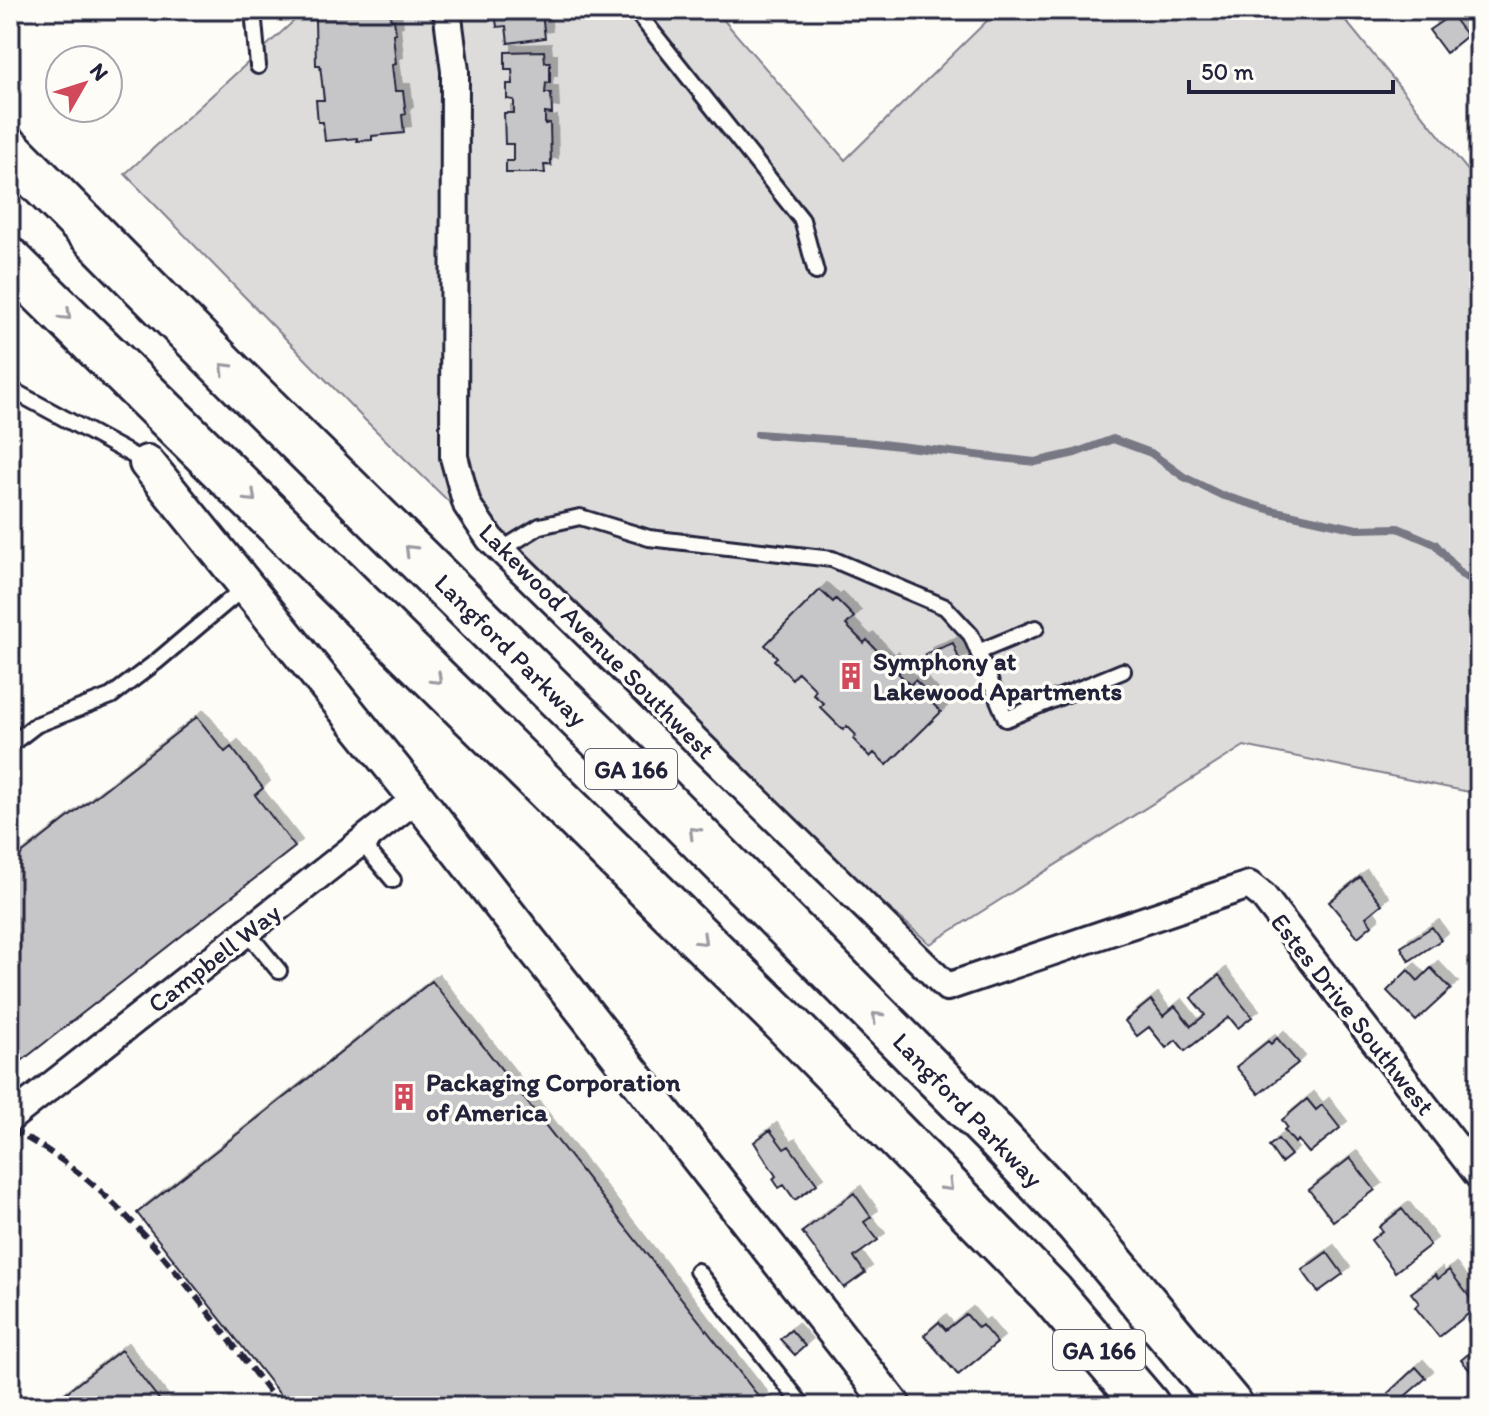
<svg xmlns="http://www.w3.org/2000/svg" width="1489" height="1416" font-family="Itim,sans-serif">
<defs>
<filter id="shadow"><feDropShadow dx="7" dy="-7" stdDeviation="0" flood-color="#0004"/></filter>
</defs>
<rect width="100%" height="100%" fill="#fdfcf7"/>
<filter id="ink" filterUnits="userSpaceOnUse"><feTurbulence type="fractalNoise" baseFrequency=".0125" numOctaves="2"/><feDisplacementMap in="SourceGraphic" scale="16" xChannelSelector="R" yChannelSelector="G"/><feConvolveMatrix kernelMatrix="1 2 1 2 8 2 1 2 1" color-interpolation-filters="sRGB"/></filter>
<g filter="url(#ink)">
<!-- green -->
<path fill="#dddcdb" stroke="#807f8b" stroke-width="2" d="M306 10H715L845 160 998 10H1337L1479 184V794L1244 746 930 944 650 698 362 417 125 174Z"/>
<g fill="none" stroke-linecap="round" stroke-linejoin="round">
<!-- stream -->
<path stroke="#787885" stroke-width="8" d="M758 434 865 442 1035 462 1075 453 1113 439 1151 453 1184 477 1221 495 1271 510 1357 529 1398 528 1435 544 1462 575 1479 583"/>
</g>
<!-- building -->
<path fill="#c6c6c8" stroke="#22223b" stroke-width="2" filter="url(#shadow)" d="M309 10H389L391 20H394L396 33 393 34 396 64 392 65 395 91H403L406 114 402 115 404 133 372 136V140L357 141V138L325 141 323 122H318L316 100H324L320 65H316L315 19 310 20Z
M536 10V15L542 14 545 38 508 43 506 26 497 27 495 12Z
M1451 15 1467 36 1446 53 1429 30Z
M544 51 545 62H550V83H546L545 93H551L552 114 545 113V124L550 123 551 165H544L545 173H506V161H513V144H505L504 113H514V100L507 99V84H513L512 69H505V52Z
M820 590 833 602 836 599 854 617 846 625 864 643 867 640 888 662 891 659 901 670 898 673 910 685 915 680 931 696 928 699 941 712 887 765 874 753 870 757 853 739 856 735 847 726 843 730 820 707 824 704 813 694 816 690 798 672 792 679 774 660 777 657 765 645Z
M953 643 960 662 933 673 925 654Z
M197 717 225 752 231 747 263 788 255 795 295 847 10 1070V863Z
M1360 877 1382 904 1366 917 1372 925 1358 937 1329 902Z
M1432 927 1441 940 1409 961 1401 947Z
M1431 968 1451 989 1416 1021 1387 991 1408 970 1418 981Z
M1219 975 1252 1017 1238 1028 1229 1017 1185 1051 1176 1040 1166 1048 1149 1027 1137 1036 1125 1021 1151 1000 1163 1016 1175 1006 1191 1026 1205 1015 1191 998Z
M432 981 766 1406H289L137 1213Z
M1479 1018V1045L1476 1040 1479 1038 1470 1024Z
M1277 1038 1298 1063 1259 1094 1236 1067 1268 1041 1271 1044Z
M1307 1099 1316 1110 1322 1105 1340 1128 1309 1153 1298 1140 1295 1143 1284 1130 1287 1127 1282 1120Z
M770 1130 784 1149 789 1146 817 1184 795 1200 784 1185 779 1188 773 1179 776 1176 754 1142Z
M1278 1139 1291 1155 1281 1163 1269 1146Z
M1350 1158 1375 1190 1333 1221 1309 1190Z
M854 1193 871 1217 864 1222 878 1240 854 1257 865 1273 844 1288 802 1232Z
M1402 1209 1430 1245 1395 1272 1371 1240 1382 1231 1379 1227Z
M1327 1252 1343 1274 1318 1292 1302 1270Z
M1449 1270 1477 1307 1439 1337 1415 1307 1419 1303 1411 1293 1435 1275 1438 1279Z
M966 1314 978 1328 982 1325 997 1343 958 1375 924 1335 939 1322 946 1330Z
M791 1330 805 1346 795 1355 780 1339Z
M1479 1345V1381L1461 1360Z
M121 1350 164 1406H49Z
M1416 1367 1426 1378 1397 1403 1388 1393Z"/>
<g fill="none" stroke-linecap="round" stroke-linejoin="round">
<!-- service casing -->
<g stroke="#22223b" stroke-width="20">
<path id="service" d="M253 10 258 66
M635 10 802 220 816 272
M10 389 147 463
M501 550 540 526 580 517 649 538 832 559 945 607 971 635 1006 719 1123 671
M978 652 1036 628
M10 745 36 725 111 696 156 662 246 586
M361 842 393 880
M247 932 279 971
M697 1271 803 1406"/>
</g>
<!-- minor casing -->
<g stroke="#22223b" stroke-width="32">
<path id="minor" d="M447 10 455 71 454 457 467 505 490 539 947 987 1249 885 1263 896 1479 1176
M10 1118 417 798"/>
</g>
<!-- tertiary casing -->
<g stroke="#22223b" stroke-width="40">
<path id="tertiary" d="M147 463 417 798 893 1406"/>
</g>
<!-- motorway casing -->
<g stroke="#22223b" stroke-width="50">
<path id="motorway" d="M10 151 234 377 602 740 994 1134 1078 1223 1230 1406
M10 261 787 1024 1051 1293 1147 1406"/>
</g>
<!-- service -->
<use href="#service" stroke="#fdfcf7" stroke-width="14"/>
<!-- minor -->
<use href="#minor" stroke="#fdfcf7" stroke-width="26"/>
<!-- tertiary -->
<use href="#tertiary" stroke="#fdfcf7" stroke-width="34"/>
<!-- motorway -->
<use href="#motorway" stroke="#fdfcf7" stroke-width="44"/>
<!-- rail -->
<path stroke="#22223b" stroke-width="6" stroke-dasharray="12 6" stroke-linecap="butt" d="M10 1130C122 1181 205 1311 280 1406"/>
</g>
<!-- one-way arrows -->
<defs><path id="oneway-chevron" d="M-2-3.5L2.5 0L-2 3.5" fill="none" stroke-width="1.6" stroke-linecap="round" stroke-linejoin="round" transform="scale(2)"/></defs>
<g stroke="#9a9aa2">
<use href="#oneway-chevron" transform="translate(66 315) rotate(44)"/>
<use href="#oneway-chevron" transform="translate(225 368) rotate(-135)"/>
<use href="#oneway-chevron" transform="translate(251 497) rotate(44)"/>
<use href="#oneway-chevron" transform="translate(410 550) rotate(-135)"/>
<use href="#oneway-chevron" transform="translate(437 679) rotate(44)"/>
<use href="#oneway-chevron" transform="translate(694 832) rotate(-135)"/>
<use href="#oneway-chevron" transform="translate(702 940) rotate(44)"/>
<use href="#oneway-chevron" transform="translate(877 1017) rotate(-135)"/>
<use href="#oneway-chevron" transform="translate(948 1186) rotate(45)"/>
</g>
</g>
<!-- icons -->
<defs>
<g id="building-bare" transform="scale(2.16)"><path d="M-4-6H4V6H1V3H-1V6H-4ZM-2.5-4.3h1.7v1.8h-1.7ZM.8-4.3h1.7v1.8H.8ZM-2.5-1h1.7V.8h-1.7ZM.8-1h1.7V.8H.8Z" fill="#d1495b" stroke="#fdfcf7" stroke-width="2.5" paint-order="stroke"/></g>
</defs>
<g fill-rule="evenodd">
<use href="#building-bare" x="851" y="676"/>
<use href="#building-bare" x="404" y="1097"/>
</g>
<g text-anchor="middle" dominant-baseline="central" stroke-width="7" stroke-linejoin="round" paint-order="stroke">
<!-- shield labels -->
<g fill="#fdfcf7" stroke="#646373" stroke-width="2">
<rect x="585" y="749" width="92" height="40" rx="6"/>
<rect x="1053" y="1330" width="92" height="40" rx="6"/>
</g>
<g font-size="24" font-weight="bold" fill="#22223b">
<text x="631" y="769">GA 166</text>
<text x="1099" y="1350">GA 166</text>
</g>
<!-- street labels -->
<g font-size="26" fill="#22223b" stroke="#fdfcf7">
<text transform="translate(597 641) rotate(45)">Lakewood Avenue Southwest</text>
<text transform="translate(511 650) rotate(45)">Langford Parkway</text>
<text transform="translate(214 958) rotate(-38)">Campbell Way</text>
<text transform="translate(1353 1014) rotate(52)">Estes Drive Southwest</text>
<text transform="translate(968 1110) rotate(46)">Langford Parkway</text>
</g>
<!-- poi labels -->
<g font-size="26" font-weight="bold" fill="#22223b" stroke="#fdfcf7" text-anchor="start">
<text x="873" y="661">Symphony at<tspan x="873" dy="30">Lakewood Apartments</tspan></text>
<text x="426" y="1082">Packaging Corporation<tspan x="426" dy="30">of America</tspan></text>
</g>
</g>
<!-- margin -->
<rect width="1489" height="1416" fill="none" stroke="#fdfcf7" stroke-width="40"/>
<rect x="20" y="20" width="1449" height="1376" fill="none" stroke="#22223b" stroke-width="3" filter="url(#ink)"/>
<!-- north arrow -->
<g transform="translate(84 84) rotate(51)"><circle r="38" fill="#fdfcf7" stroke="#a5a5ac" stroke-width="2"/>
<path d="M0-6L14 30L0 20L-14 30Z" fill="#d1495b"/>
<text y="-12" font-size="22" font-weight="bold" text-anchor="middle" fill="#22223b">N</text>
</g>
<!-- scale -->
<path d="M1189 80v12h204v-12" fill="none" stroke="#22223b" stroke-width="4"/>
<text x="1201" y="80" font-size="24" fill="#22223b" stroke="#fdfcf7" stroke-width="6" paint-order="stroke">50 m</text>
</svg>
